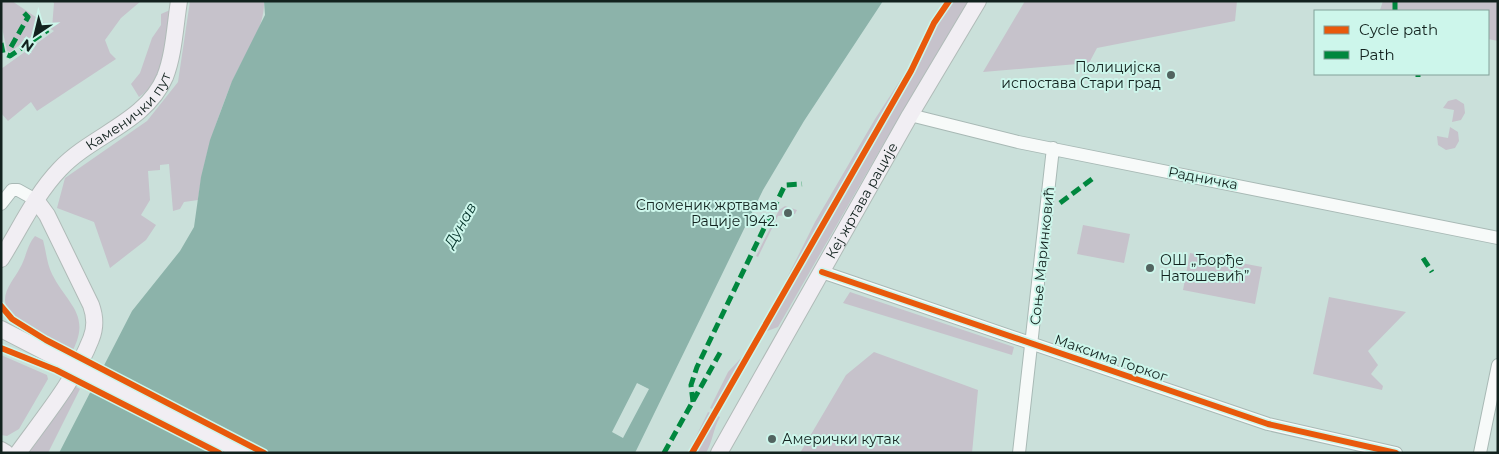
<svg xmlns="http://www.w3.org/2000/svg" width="1499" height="454" font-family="Montserrat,sans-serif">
<rect width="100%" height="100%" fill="#cae0da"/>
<!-- green -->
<path fill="#c6c2cb" d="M1 1H12L52 28 54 3 52 1H141L121 18 105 40 110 53 116 59 37 111 31 102 8 121 1 113V69L54 31 46 26 10 52 7 51 1 23Z
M190 1H264C265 30 243 56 232 82 216 121 203 159 198 200L184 202 180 209 173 211 169 164 160 165V170L148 171 150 200 141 215 156 225 146 240 110 268 94 222 57 208 65 178 147 121 178 82Z
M952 1H971L888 136 778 327 759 334 716 411 710 408 728 372 742 357 781 290 815 222 875 119Z
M1025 1H1237L1235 21 1097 48 1089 63 983 72Z
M1383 1H1498V41L1488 39V11H1388L1380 10Z
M170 10C167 36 164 82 139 97L131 84 140 73 152 38 161 25V14Z
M1456 99 1464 104 1465 113 1461 120 1452 122 1454 110 1443 108 1448 101Z
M1450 127 1458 132 1459 141 1455 148 1446 150 1438 145 1437 136 1448 138Z
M785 206 797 210 795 214 778 216 758 257 756 256 779 210Z
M1083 225 1130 234 1124 263 1077 254Z
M35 236 43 240C46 251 47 264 52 274 67 304 91 314 73 350H67C52 341 4 318 5 300 5 288 15 278 20 268 26 258 27 245 35 236Z
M1190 253 1262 267 1255 304 1183 290Z
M850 292 1014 347 1012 355 843 303Z
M1329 297 1406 312 1368 351 1378 365 1371 374 1383 386 1382 390 1313 374Z
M874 352 978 390 972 453H800L846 375Z
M1 355 47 375 48 379 19 429 7 436 1 435Z
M69 383 80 389 48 453H25Z
M708 412 720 417C713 429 713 441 706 453H688Z"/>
<!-- water -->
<path fill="#8cb3aa" d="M264 1H883L804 121 763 190 635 453H59L132 311 180 251 194 227 201 177 210 140 232 81 265 15Z"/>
<!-- pier -->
<path fill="#cae0da" d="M101 365 271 453H214L89 388Z
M637 383 649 389 623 438 612 432Z"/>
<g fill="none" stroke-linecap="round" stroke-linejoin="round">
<!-- minor casing -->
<g stroke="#a8b9b5" stroke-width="14">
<path id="minor" d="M910 115 1018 142 1498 238
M1 204 12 190H18L36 200
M822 272 1268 424 1396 453
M1019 453 1053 148
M1480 453 1498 365"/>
</g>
<!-- major casing -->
<g stroke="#b0bbb8" stroke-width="18">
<g id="major">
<path id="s1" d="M1 259C20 229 35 195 60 169 92 135 146 122 165 77 174 54 175 26 179 1"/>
<path d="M1 329 61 360"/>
<path d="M211 436 244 453"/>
<path d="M1 450 6 453"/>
<path d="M18 453C44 417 75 380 91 339 96 327 95 316 91 305L47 215 36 200"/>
<path id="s2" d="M719 453 910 115 978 1"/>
</g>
</g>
<!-- minor -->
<use href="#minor" stroke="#f7faf9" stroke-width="12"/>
<!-- major -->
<use href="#major" stroke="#f1eef3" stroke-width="16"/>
<!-- major-bridge casing -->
<g stroke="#b0bbb8" stroke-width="18" stroke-linecap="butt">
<path id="major-bridge" d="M61 360 211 436"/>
</g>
<!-- major-bridge -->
<use href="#major-bridge" stroke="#f1eef3" stroke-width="16"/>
<!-- quiet -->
<path stroke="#00873e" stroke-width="5" stroke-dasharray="10 5" stroke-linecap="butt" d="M1395 11V1
M1 43 3 53 10 56 48 30
M11 47 28 17 24 13
M1418 77V74
M1060 203 1092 179
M1423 258 1432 272
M693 402 691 385 697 367 785 185 802 184
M664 453 721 351"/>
<!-- cycleway casing -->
<g stroke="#cdf6eb" stroke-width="9">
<path id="cycleway" d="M822 272 1268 424 1396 453
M1 306 12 319 46 340 264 453
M1 348 56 370 219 453
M692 453 911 71 934 23 949 1"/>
</g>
<!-- cycleway -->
<use href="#cycleway" stroke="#e8590c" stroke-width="6"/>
</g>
<!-- markers -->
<g fill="#526460" stroke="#cdf6eb" stroke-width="2">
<circle cx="1171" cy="75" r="5"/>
<circle cx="788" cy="213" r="5"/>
<circle cx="1150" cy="268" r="5"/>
<circle cx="772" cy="439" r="5"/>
</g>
<g text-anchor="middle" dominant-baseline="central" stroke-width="4" stroke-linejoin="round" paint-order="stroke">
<!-- poi labels -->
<g font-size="14" fill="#12221e" stroke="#cdf6eb" text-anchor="end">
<text x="1161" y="67">Полицијска<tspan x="1161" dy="16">испостава Стари град</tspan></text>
<text x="778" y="205">Споменик жртвама<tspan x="778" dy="16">Рације 1942.</tspan></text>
<text x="1160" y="260" text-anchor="start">ОШ „Ђорђе<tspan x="1160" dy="16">Натошевић”</tspan></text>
<text x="782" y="439" text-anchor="start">Амерички кутак</text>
</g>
<!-- street labels -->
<g font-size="14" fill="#12221e" stroke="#cdf6eb">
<text stroke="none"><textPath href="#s1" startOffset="198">Каменички пут</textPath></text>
<text transform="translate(1203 178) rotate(11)">Радничка</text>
<text stroke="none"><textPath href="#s2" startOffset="290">Кеј жртава рације</textPath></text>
<text transform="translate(1042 256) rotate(-84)">Соње Маринковић</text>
<text transform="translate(1111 358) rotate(19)">Максима Горког</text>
</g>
<!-- water labels -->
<g font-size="15" font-style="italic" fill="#06342b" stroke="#cdf6eb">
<text transform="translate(460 225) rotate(-60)">Дунав</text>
</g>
</g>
<!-- border -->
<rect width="1499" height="454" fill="none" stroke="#12221e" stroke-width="5"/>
<!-- legend -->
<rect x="1314" y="10" width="175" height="65" fill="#cdf6eb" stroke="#82a199"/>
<rect x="1324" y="26" width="25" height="8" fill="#e8590c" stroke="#82a199"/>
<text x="1359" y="35" font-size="15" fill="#12221e">Cycle path</text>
<rect x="1324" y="51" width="25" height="8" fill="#00873e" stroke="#82a199"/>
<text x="1359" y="60" font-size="15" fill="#12221e">Path</text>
<!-- north arrow -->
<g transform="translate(35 35) rotate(215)" stroke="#cdf6eb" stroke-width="4" paint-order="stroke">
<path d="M0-4L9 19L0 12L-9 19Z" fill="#12221e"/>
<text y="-8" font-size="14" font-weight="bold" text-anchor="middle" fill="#12221e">N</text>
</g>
</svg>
